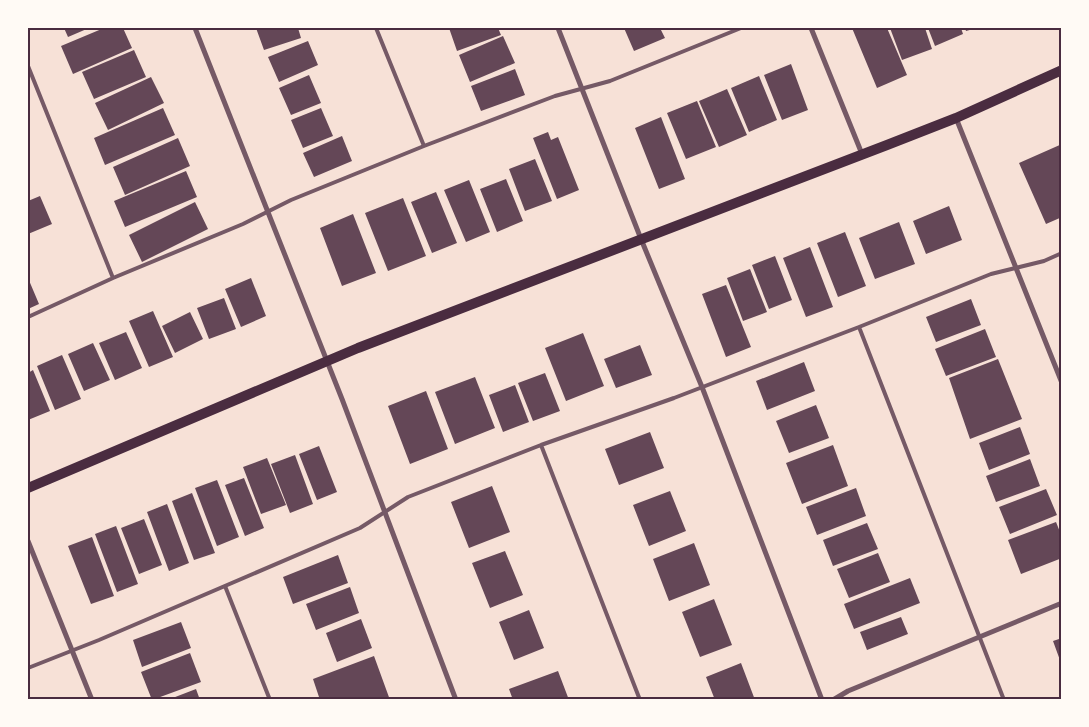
<svg xmlns="http://www.w3.org/2000/svg" width="1089" height="727" font-family="'Asap Condensed',sans-serif">
<rect width="100%" height="100%" fill="#f7e1d7"/>
<!-- building -->
<path fill="#644757" d="M64 28H89L68 37Z
M104 28H123L132 48 73 74 61 46Z
M256 28H298L301 38 264 50Z
M449 28H498L501 35 457 51Z
M624 28H660L665 38 634 51Z
M852 28H887L907 75 877 88Z
M890 28H925L932 49 902 60Z
M928 28H961L963 34 935 46Z
M965 28H977L966 31Z
M503 36 515 63 470 82 459 55Z
M308 41 318 65 279 82 268 57Z
M134 50 146 77 94 99 82 72Z
M791 64 808 110 782 120 764 75Z
M515 69 525 95 481 111 471 86Z
M309 75 321 103 291 115 279 88Z
M759 76 777 120 749 132 731 88Z
M151 77 164 103 108 130 95 103Z
M727 89 747 135 719 147 699 101Z
M697 101 716 147 686 159 667 113Z
M163 108 175 135 105 165 94 138Z
M321 108 333 136 303 148 291 120Z
M661 117 685 179 659 189 635 128Z
M548 132 551 140 558 137 579 190 557 199 533 138Z
M342 136 352 161 314 177 303 153Z
M178 138 190 166 125 195 113 167Z
M1062 144V217L1046 224 1019 163Z
M535 159 552 201 525 211 509 169Z
M186 171 197 197 125 227 114 201Z
M506 179 523 221 497 232 480 189Z
M469 180 490 232 466 242 444 190Z
M436 192 457 243 432 253 411 202Z
M40 196 52 224 28 234V201Z
M403 198 426 256 388 271 365 213Z
M195 202 208 229 142 262 129 235Z
M949 206 962 240 926 254 913 221Z
M353 214 376 273 342 286 320 228Z
M899 222 915 264 875 279 859 238Z
M845 232 866 286 838 297 817 243Z
M810 247 833 307 806 317 783 258Z
M775 256 792 300 769 309 752 265Z
M750 269 767 312 743 321 727 278Z
M28 278 39 304 28 309Z
M251 278 266 316 241 327 225 289Z
M726 285 751 347 726 357 702 294Z
M224 298 236 329 209 339 197 308Z
M971 299 981 325 936 342 926 317Z
M153 311 173 357 149 367 129 321Z
M190 312 203 339 175 353 162 326Z
M985 329 996 357 946 376 935 349Z
M126 332 142 368 115 380 99 343Z
M583 333 604 386 566 401 545 348Z
M93 343 110 380 84 391 68 354Z
M640 345 652 375 616 388 604 359Z
M62 355 81 399 55 410 37 366Z
M998 359 1022 419 970 439 949 378Z
M804 362 815 391 767 410 756 381Z
M33 370 50 411 28 420V373Z
M545 373 560 411 533 421 518 383Z
M475 377 495 428 455 444 435 392Z
M515 385 529 422 503 432 489 395Z
M426 391 448 449 410 464 388 406Z
M816 405 829 438 789 453 776 421Z
M1020 427 1030 454 989 470 979 443Z
M650 432 664 468 619 485 605 449Z
M833 445 848 486 802 504 786 463Z
M319 446 337 492 317 500 299 454Z
M295 455 313 504 290 513 271 464Z
M267 458 286 505 261 514 243 467Z
M1030 459 1040 486 996 502 986 476Z
M244 478 264 528 245 536 225 485Z
M217 480 239 537 217 546 195 488Z
M492 486 510 532 469 548 451 502Z
M856 488 866 516 817 535 806 507Z
M1046 489 1057 515 1010 534 999 507Z
M670 491 686 531 649 546 633 505Z
M192 493 215 553 194 560 172 501Z
M167 504 189 563 169 571 147 512Z
M144 519 162 565 139 574 121 528Z
M1056 522 1062 537V558L1021 574 1008 540Z
M867 523 878 549 833 566 823 540Z
M116 526 138 584 117 592 95 534Z
M92 537 114 596 91 604 68 546Z
M694 543 710 585 669 601 653 559Z
M505 551 523 595 490 608 472 563Z
M878 553 890 582 849 598 837 569Z
M338 555 348 583 293 604 283 577Z
M910 578 920 603 854 629 844 604Z
M350 587 359 613 316 630 306 604Z
M714 599 732 645 700 657 682 612Z
M529 610 544 648 514 660 499 622Z
M901 617 908 634 867 650 860 632Z
M361 619 372 648 337 662 326 633Z
M181 622 191 648 142 667 133 640Z
M1062 638V663H1061L1053 641Z
M190 653 201 682 152 700 141 672Z
M374 656 390 700H320L313 679Z
M741 663 755 700H715L706 677Z
M558 671 569 700H513L509 689Z
M196 689 200 700H170V699Z"/>
<g fill="none" stroke-linecap="round" stroke-linejoin="round">
<!-- service -->
<path stroke="#755966" stroke-width="4" d="M376 28 424 146
M28 66 113 278
M28 317 113 278 243 224 291 200 424 146 555 96 610 81 741 28
M859 327 1004 700
M541 445 640 700
M225 586 270 700
M28 668 99 640 360 528 408 497 541 445 674 398 859 327 991 274 1044 261 1062 253"/>
<!-- minor -->
<path stroke="#755966" stroke-width="5" d="M195 28 342 399 456 700
M558 28 641 239 702 387 822 700
M811 28 862 154
M956 118 1062 383
M28 541 92 700
M833 700 848 691 1062 603"/>
<!-- secondary -->
<path stroke="#4a2c40" stroke-width="10" d="M28 488 358 348 887 145 956 118 1062 70"/>
</g>
<!-- border -->
<rect width="1089" height="727" fill="none" stroke="#fffaf5" stroke-width="58"/>
<rect x="29" y="29" width="1031" height="669" fill="none" stroke="#4a2c40" stroke-width="2"/>
</svg>
